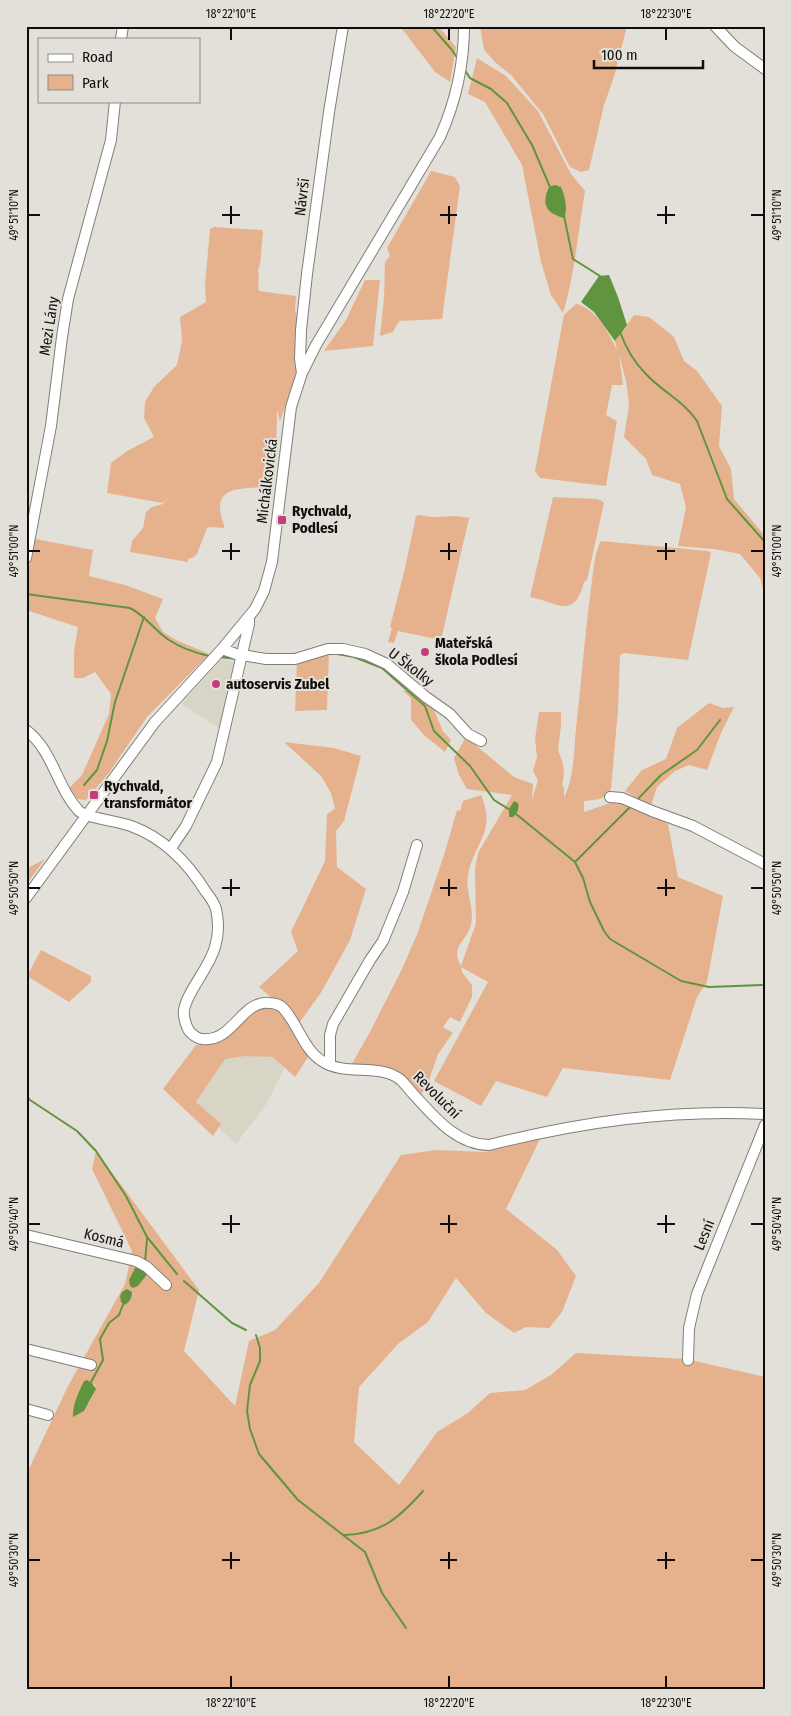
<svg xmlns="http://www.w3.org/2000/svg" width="791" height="1716" font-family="'Fira Sans Condensed',sans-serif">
<rect width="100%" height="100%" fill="#e2e0d9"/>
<!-- built -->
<path fill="#d8d4c6" d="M222 659 238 664 221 729 181 704Z
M204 1050 289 1059 267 1103 236 1144 189 1100Z"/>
<!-- green -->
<path fill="#e6b28e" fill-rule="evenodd" d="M395 26H438L456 47 450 82 435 72 403 30Z
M480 26H627L614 77 604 105 589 170 581 172 570 167 543 114 511 75 496 63 484 50Z
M477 58 506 76 538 111 571 174 585 191C578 232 575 274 563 313L551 295 541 262 522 165 485 102 468 94Z
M431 171 455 177 460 186 442 319 400 321 397 324 393 332 380 336 384 298 385 262 390 256 387 248Z
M214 227 262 230 263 232 260 265 258 270C260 277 257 284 259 291L296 296 295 311 299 321 297 371 280 421 277 410 276 456 273 485C249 492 207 479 224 525V528L211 527 207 528 197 554 194 557 188 559V562L130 552 132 541 143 528 146 512 152 507 163 504 170 495 163 503 107 493 111 463 127 451 154 437 144 418 145 402 154 387 177 365 182 341 180 317 206 302 205 285 210 229Z
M365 280H380L373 346 324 351 346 320Z
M576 304C595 307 610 334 617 350L615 341 634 315 649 317 674 337 684 361 697 371 722 406 719 446 731 469 734 499 765 536V596L760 578 740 554 714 549 678 546 686 507 680 484 652 475 646 459 624 437 629 405 626 381 619 354 623 385H612L606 415 617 421 606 486 540 478 535 471 564 315Z
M553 497 597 499 602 501 604 503 587 580 584 582C574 621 557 602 530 597Z
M419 515 432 517 456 516 469 518 441 640 398 631 394 643 388 642 392 628 390 627 405 568 416 516Z
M35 539 93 550 89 576 125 585 163 599 155 618 163 632 176 640 209 654 147 717 108 774 86 800 77 799 69 788 82 775 109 714 111 694 95 672 83 678H74V652L78 627 26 610V580Z
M601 541 708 551 711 553 688 660 624 653 620 655 618 710 611 789C604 801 597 799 584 801V812L616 801 651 814 668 824 678 877 723 896 707 982 697 997 670 1080 563 1068 547 1097 496 1081 481 1106 434 1081 488 982 461 967 462 972 472 985V997L460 1022 450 1017 443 1027 453 1033 438 1054 426 1089 420 1094 407 1081 352 1065V1064L371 1030 402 969 418 932 444 855 457 810 460 811 463 801 481 795C497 832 474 843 468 875 465 892 475 908 471 925 466 943 450 945 461 966L476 923 475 869 478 853 512 795 467 789 459 775 454 758 466 737 514 777 533 784 532 800 538 780 533 771 537 757 535 739 539 712H561V725L558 750 563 764 564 774 562 786 564 787V797C575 780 574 740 577 719 582 676 585 632 591 589 593 576 594 552 601 541Z
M329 651 327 710 295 711 297 662Z
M412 690 434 710 443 731 451 740 445 752 424 735 411 720V698L403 691Z
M709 703 723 708 734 707 721 733 707 770 689 765 675 771 657 787 651 806 625 791 642 770 666 759 677 728Z
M284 742 334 748 361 756 344 821 336 831 337 867 366 889 350 940 322 991 300 1022 284 1002 272 998 259 987 298 951 291 932 325 861 327 814 335 809 331 793 321 776Z
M45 859 26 885V869Z
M41 950 91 976V982L69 1002 27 976Z
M263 1006H272L279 1011 310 1054 295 1077 273 1057 245 1056 225 1059 196 1102 221 1124 213 1136 163 1089 196 1045 215 1043 252 1012Z
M540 1139 506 1209 557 1250 576 1276 562 1312 549 1328 526 1327 514 1333 486 1313 456 1278 428 1322 398 1344 359 1387 354 1442 399 1485 437 1432 468 1413 490 1393 525 1390 551 1375 576 1353 686 1359 765 1377V1690H26V1475L68 1386 125 1284 132 1251 92 1169 96 1151 199 1290 184 1351 235 1406 249 1341 275 1330 319 1283 401 1155 436 1150 485 1152ZM87 1380 95 1385C96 1394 88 1404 84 1411L73 1409 82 1385Z"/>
<!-- water -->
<path fill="#61943e" d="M555 185 561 187C565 196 568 209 564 218 546 213 541 205 549 187Z
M609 275 618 297 627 325 615 341 594 312 581 302 599 276Z
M514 801 518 803C519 809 518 813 513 817H509V809Z
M136 1266 148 1273 138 1286 133 1288 130 1286 129 1280Z
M127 1289 132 1292C132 1297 130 1303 124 1305L121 1302 120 1296 122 1292Z
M87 1380 92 1383 96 1389 84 1411 73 1417C72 1406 79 1391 84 1381Z"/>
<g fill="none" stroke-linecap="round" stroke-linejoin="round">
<!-- stream -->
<path stroke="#61943e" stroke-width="2" d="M431 26 452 50 458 59
M464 69 470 78 491 89 507 103 532 145 550 187
M564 216 573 259 600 276
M620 332C626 348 633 361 645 373 661 391 684 401 697 421L727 499 765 542
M26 594 130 608C146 616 155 631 169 640 181 648 196 653 209 656
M337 654 354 657 382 668 425 706 434 731 470 766 494 800 510 810
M219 657 237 659
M286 664 296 663
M84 785 97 770 107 741 115 702 144 617
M636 801 661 775 697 750 720 720
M516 814 575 862 583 878 590 902 604 931 610 939 681 981 709 987 762 985
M575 862 631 806
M26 1096 30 1100 77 1131 96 1151 126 1196 147 1237 177 1274
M145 1262 147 1239
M184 1281 232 1323 246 1330
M256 1335 260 1348V1361L250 1385 247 1411 250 1429 259 1454 298 1500 365 1552 382 1593 406 1628
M91 1382 103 1360 100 1339 109 1323 119 1315 124 1302
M344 1535C381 1534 399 1518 423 1491"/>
<!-- minor casing -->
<g stroke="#807e78" stroke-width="12">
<path id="minor" d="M715 26 735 47 765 69
M121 39 123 26
M302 373 300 359 301 330 307 274 329 112 343 26
M26 558 51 426 62 337 68 299 111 140 115 101
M222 649 236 654 266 659H295L328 649H343L365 654 387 664 426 697 450 714 468 734 481 741
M26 730C53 750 57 788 79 811 86 818 119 821 131 826 164 838 188 863 206 892 210 897 214 902 216 909 219 922 219 934 215 947 209 969 187 991 184 1010 183 1016 186 1027 190 1032 194 1036 198 1039 203 1039 233 1042 242 1000 269 1003 274 1003 279 1004 283 1008 298 1024 303 1049 322 1061 345 1077 379 1062 401 1080 406 1085 411 1092 416 1097 436 1119 458 1145 489 1145 581 1122 670 1109 765 1114
M610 797 622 798 652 811 693 826 765 864
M171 848 186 826 217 762 249 624V617
M26 898 155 722 222 649 255 609 264 591 272 562 291 407 302 373 316 345 440 137C456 101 464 65 464 26
M330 1065V1035L333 1024 370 960 383 941 403 892 417 845
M26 1235 136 1261 147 1267 166 1285
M26 1349 91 1365
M688 1360 689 1328 697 1294 765 1125
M26 1409 48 1415"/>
</g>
<!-- minor -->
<use href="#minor" stroke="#fff" stroke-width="10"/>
</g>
<!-- ticks -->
<path fill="none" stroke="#0f0e0c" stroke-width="2" d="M231 28V40M449 28V40M666 28V40M231 206V224M449 206V224M666 206V224M28 215H40M222 215H240M440 215H457M657 215H675M751 215H764M231 543V560M449 543V560M666 543V560M28 551H40M222 551H240M440 551H457M657 551H675M751 551H764M231 879V896M449 879V896M666 879V896M28 888H40M222 888H240M440 888H457M657 888H675M751 888H764M231 1215V1233M449 1215V1233M666 1215V1233M28 1224H40M222 1224H240M440 1224H457M657 1224H675M751 1224H764M231 1552V1569M449 1552V1569M666 1552V1569M28 1560H40M222 1560H240M440 1560H457M657 1560H675M751 1560H764M231 1676V1688M449 1676V1688M666 1676V1688"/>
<!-- markers -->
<g fill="#c53d7b" stroke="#e2e0d9" stroke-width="2">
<rect x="277" y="515" width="10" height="10" rx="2.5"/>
<circle cx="425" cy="652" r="5"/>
<circle cx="216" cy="684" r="5"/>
<rect x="89" y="790" width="10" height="10" rx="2.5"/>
</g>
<g text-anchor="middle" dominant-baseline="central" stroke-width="4" stroke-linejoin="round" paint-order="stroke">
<!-- street labels -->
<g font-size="15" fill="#0f0e0c" stroke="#e2e0d9">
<text transform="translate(302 197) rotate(-83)">Návrší</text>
<text transform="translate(49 326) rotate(-81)">Mezi Lány</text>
<text transform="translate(267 481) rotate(-83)">Michálkovická</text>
<text transform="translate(411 667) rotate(37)">U Školky</text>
<text transform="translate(437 1095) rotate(45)">Revoluční</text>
<text transform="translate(704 1235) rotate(-68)">Lesní</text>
<text transform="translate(104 1238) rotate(14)">Kosmá</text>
</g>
<!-- poi labels -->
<g font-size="15" font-weight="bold" fill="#0f0e0c" stroke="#e2e0d9" text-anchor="start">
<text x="292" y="511">Rychvald,<tspan x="292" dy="17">Podlesí</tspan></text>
<text x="435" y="643">Mateřská<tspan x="435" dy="17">škola Podlesí</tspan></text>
<text x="226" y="684">autoservis Zubel</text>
<text x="104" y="786">Rychvald,<tspan x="104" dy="17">transformátor</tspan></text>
</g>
</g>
<!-- border -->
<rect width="791" height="1716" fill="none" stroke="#e2e0d9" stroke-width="55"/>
<!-- legend -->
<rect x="38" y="38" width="162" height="65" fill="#e2e0d9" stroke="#8e8c87"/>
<rect x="48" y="54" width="25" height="8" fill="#ffffff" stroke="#8e8c87"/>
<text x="82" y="62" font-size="15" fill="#0f0e0c">Road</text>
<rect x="48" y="75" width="25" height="15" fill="#e6b28e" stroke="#8e8c87"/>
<text x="82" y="88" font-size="15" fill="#0f0e0c">Park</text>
<!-- scale -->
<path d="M594 60v8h109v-8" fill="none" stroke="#0f0e0c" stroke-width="2.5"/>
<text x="601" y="60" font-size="15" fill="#0f0e0c" stroke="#e2e0d9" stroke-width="4" paint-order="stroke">100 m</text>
<rect x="28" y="28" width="736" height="1660" fill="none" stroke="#0f0e0c" stroke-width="2"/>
<g font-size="12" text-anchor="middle" fill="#0f0e0c">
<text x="231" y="18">18°22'10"E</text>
<text x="449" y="18">18°22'20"E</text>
<text x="666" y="18">18°22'30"E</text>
<text transform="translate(14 215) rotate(-90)" y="4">49°51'10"N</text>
<text transform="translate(777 215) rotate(-90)" y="4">49°51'10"N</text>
<text transform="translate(14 551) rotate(-90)" y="4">49°51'00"N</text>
<text transform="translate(777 551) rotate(-90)" y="4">49°51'00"N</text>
<text transform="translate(14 888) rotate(-90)" y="4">49°50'50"N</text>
<text transform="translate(777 888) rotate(-90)" y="4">49°50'50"N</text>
<text transform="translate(14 1224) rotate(-90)" y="4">49°50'40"N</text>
<text transform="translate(777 1224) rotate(-90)" y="4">49°50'40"N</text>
<text transform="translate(14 1560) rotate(-90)" y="4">49°50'30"N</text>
<text transform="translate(777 1560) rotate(-90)" y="4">49°50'30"N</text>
<text x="231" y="1707">18°22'10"E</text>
<text x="449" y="1707">18°22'20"E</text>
<text x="666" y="1707">18°22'30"E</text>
</g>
</svg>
